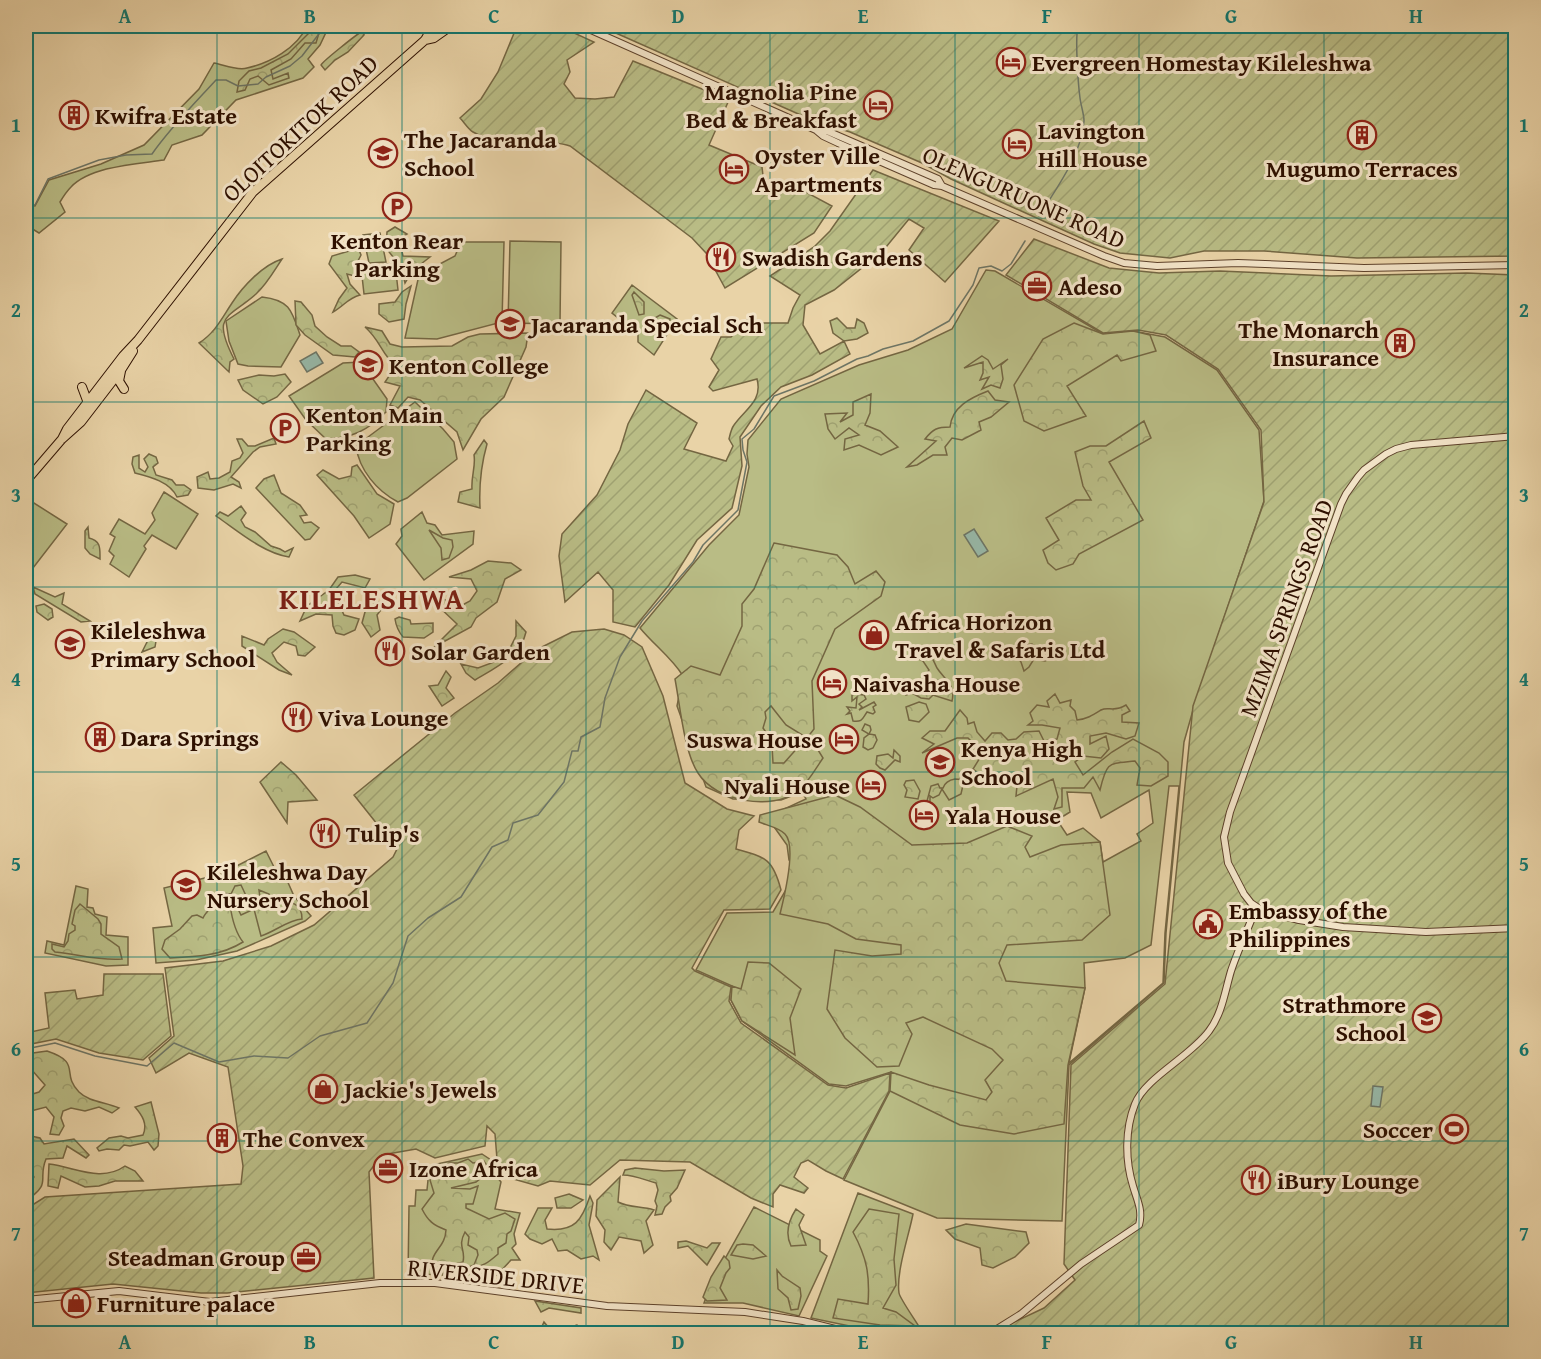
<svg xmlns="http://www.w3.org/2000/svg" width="1541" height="1359" font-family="'Gentium Book Plus',serif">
<defs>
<pattern id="forest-crowns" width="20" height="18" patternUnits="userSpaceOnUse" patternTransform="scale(1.5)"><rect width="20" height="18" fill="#b9bc85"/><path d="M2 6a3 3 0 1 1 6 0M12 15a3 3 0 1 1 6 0" fill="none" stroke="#9fa171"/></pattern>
<pattern id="garden-furrows" width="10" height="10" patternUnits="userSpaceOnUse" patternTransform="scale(1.5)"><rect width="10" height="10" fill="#b9bc85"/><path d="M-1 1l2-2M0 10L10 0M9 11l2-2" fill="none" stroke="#9fa171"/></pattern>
</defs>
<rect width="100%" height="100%" fill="#e9d3a7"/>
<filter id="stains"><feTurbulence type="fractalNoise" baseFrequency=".00333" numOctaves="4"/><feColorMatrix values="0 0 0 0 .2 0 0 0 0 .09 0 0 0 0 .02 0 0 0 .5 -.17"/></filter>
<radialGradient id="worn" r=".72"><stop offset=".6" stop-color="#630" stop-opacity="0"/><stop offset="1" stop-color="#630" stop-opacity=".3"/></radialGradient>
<!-- grass -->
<path fill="#b9bc85" stroke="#746642" stroke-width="1.5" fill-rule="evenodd" d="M307 26H329L320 45 308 59 314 67 303 78 236 100 202 135 172 145 164 160C137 164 91 166 71 187 67 191 63 197 60 202L65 212 39 233 26 225V205L35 206 49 180 101 164 144 145 199 89 214 63C224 65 238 71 247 68 270 63 297 48 307 26Z
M380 233 386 262 369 263 363 235Z
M510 241 561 242 560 324 508 323Z
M461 242H504L502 322 437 339 405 338 419 275 455 256Z
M395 263 398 290 364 294 361 267Z
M986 270 995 271 1103 334 1133 331 1165 337 1217 370 1259 430 1264 501 1195 703 1184 742 1166 933 1164 983 1069 1065 1062 1221 937 1218 844 1180 890 1091 891 1072 846 1086 829 1084 742 1021 731 1000 732 986 696 970 727 913 773 912 797 871 789 860 787 845 767 817 806 799 802 792 781 800 733 799 706 787 677 706 683 676C672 658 654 645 640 628L709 545 739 515 749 467 747 454 748 440 781 399 859 365 908 350 952 329ZM1169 786H1179L1165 933 1163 983 1069 1063 1085 988 1084 963 1125 958 1151 945ZM1149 790 1153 823 1137 834 1141 841 1103 862 1100 842 1083 828 1067 835 1057 820 1070 812 1067 792 1091 793 1101 818Z
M632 285 677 319 654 355 638 342V334L612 313Z
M262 297C290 300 292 311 300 335L281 367 248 366 238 364 229 341 226 321Z
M361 362 387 399 386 412C367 431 352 438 326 439L306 420 289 396 343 363Z
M415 402 443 429 454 442 457 459 407 498 398 502C377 491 359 470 356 446Z
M164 492 198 514 176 549 152 535 144 546 146 549 129 577 110 564 114 556 109 551 115 537 110 534 119 519 145 534 155 520 152 513Z
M26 498 67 524 26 577Z
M422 512 427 523 435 525 442 535 474 531 473 544 424 580 396 544 402 536 401 529Z
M266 851 275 869 286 878 294 896 311 916 305 921 237 951 196 960 156 963 153 928 172 926 164 888 221 874Z
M76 886 88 889 87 907 93 908 95 914 107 917 106 935 128 937V965L106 966 45 953 47 941 64 945Z
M482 1154 491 1160 496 1176 501 1182 495 1209 520 1213 514 1234 516 1244 512 1248 520 1260H511L497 1275 487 1280 434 1274 408 1277 409 1206H415L416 1190H427L429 1170 433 1165Z
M858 1193 913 1214C909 1235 896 1272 899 1293 900 1299 918 1324 923 1333H883L811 1318Z
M754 1207 820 1240V1251L827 1256 799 1316 743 1303H704L712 1282Z"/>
<!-- forest -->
<path fill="url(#forest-crowns)" stroke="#746642" stroke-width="1.5" d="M316 26H321L316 43H305L291 59 271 70 273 79 288 73 289 78 269 85 258 76 250 79 245 90 237 92 239 81 249 71 261 68 288 54Z
M364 30V35L348 52 335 60 325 70 321 65C323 61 357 34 364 30Z
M395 227 407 234 399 239 403 256 430 257 412 271 405 283 401 267 386 248 387 232Z
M357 245 361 255 357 263 359 277 347 274 350 284 360 295C348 298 344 306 333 312L339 299 347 288 329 264 332 256 349 251Z
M282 259C274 271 267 284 256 294 228 319 211 314 234 359L230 362 229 372 199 343C215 333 222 318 232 303 243 286 263 265 282 259Z
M411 286 406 304 404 319 389 322 379 314V304L395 302 402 292Z
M634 292 644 302V314L639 315 632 295Z
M295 301 301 302 312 315 315 326 327 337 341 346H351L359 352 355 357 333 355 305 335 296 325Z
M660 315 670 319 669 324 659 328 657 324 652 326 648 322Z
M837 318 847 328H855L857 319 864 323 868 333 857 339 844 341 833 333 830 321Z
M1074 323 1103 334 1133 331 1150 335 1156 351 1121 361 1117 355 1067 386 1086 416 1044 431 1024 421 1014 385 1043 339Z
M365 327 382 331 390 344 402 347 452 346 468 337 480 334 528 333 526 347 504 397 481 419 463 450 457 432 420 400 408 397 398 408 390 405 400 386 385 382 396 366C381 354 381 341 365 327Z
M982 356 988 360 993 369 1008 359 1001 365 1003 379 1000 388 991 385 982 389 989 377 980 380 983 373V362L964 368Z
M285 374 291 382 277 397 263 404 243 390 238 380 259 375 274 376Z
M988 391 995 400 1009 402 991 417 979 422 981 430 962 440 952 438 945 447 947 455H933L917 465 907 467 936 441 925 439C933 429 937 427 950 427 952 407 970 398 988 391Z
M871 394 870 413 865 425 880 431 898 447 881 455 859 445 844 450 845 439 859 435 849 428 835 439 828 429 825 414 847 413 840 422 853 415V402Z
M1144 421 1151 438 1109 462 1143 520 1079 554 1073 564 1056 570 1048 563 1043 550 1059 540 1046 518 1076 500H1091L1083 486 1075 452 1090 446H1106Z
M274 438 276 444 260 447 253 452 231 477 239 482 241 488 233 484 214 490 198 488 197 477 208 472 210 479 219 478 230 472 232 461 240 458 243 453 237 439H242L248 446H255Z
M484 440 487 444C481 465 479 487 480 508L458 502 460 492 472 489C471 476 476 466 474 455Z
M149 454 156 457 158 463 153 467 156 475 172 480 176 485H184L191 490 188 495 177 497C170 482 151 477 135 473L132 464 133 457 139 455V468L145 472 148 467 144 459Z
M357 465 377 494 394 504 390 524 369 538 354 516 317 475 323 470 339 479 351 476 352 467Z
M274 475 281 493 300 505 307 515 300 516 304 523 311 522 319 528 310 539 305 540 256 488 264 479Z
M241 506 246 513 241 520 245 527 255 532 271 546 280 549 285 552 293 548 289 557C263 553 238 531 216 516L220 512 228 516Z
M88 527 89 538C101 541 100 548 100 559L90 554 85 548V531Z
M429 530 443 538 452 540 453 547 449 558 442 560 441 548Z
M774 543 837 555 848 567 855 584 876 571 885 582 881 596 835 629 812 681 814 729 807 738 786 725 771 706 765 712 766 718 763 728 768 735 765 742 772 745 773 763H784L800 745H815L823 758C816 768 808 783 798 791 772 811 716 802 698 773 684 752 680 705 675 679L691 666 720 675 742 626V604L754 589Z
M488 561 511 563 521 570 505 579 497 602 476 618 471 627 434 647 457 624 438 606 443 598 455 609 470 601 477 591 471 579 449 577 471 570Z
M355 575 370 579 365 588 342 582 336 589 337 599 344 615 359 619 355 630 344 635 336 633 333 626 332 615 316 614 300 621 307 606 329 590 338 577Z
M33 587 55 597 64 593 62 604 90 621 81 622 35 594Z
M377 601 384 606 377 615 380 630 371 637 362 623 365 612Z
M44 604 52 609 53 617 48 620 37 612 36 606Z
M399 617 410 620 411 624 433 623V632L424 638 403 637C398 631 396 626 395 619Z
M516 621 526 632C521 656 495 668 475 680L466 673 461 664 478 668 505 658 516 636Z
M283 629 294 632 315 647 305 656 298 655 296 646 284 642 272 653 277 662 292 675 279 670 242 646V636L264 645 268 639Z
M152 632 157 635 155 647 142 652Z
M1032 644 1037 649H1041L1050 659 1045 661 1034 659 1029 667 1024 671 1021 662 1014 652 1019 646Z
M921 646H924V651L928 658H932C934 661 935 664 937 668 944 679 956 685 952 701L933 695 929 699 921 698 912 693 906 695 905 687H910L913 690 918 687H923L926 684 921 682 929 670 923 661 917 658Z
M446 671 451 677 446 688 454 698 442 706 429 686 438 685Z
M855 694 864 695 866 699 859 704 862 707 859 710 874 702 876 705 873 707 875 712 873 714 867 712C862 719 863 722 853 721L851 713 847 714 850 711 847 707 856 708 857 697 852 701V695Z
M1055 694 1060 703 1071 700 1070 706 1075 711 1077 720C1087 719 1093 715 1101 710 1109 706 1113 713 1126 705L1130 711 1122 715V722L1139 723 1135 736 1126 739 1106 733 1090 736V744L1106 736 1109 749 1101 758 1083 756 1075 762 1083 775 1112 752 1133 739 1159 753 1168 762V776L1151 786 1137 785 1140 768 1135 761C1108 764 1107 761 1100 790L1093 777 1084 788H1062V807L1054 809 1058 797 1053 779 1016 796 1018 776C1000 784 988 781 973 769L983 753 968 738H957L922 753 934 744 922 738 930 731H945L960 710 967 718 968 724 974 722 977 732 985 741 992 733H1001L1008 740 1016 739 1024 732 1039 731 1044 741 1057 739 1060 728 1042 725H1028L1033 721 1030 713 1037 705 1049 707 1047 701Z
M919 702 926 704 929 712 919 722 909 720 906 707Z
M865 724 870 726 871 730 869 734 875 735 877 740 873 748 868 750 863 747 864 738 869 734 862 730Z
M894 750 900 756V762L895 760 885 770 880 768 876 764 877 756 888 754 893 758Z
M281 762 296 775 317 800 288 802 287 823 260 782Z
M955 779 967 780 963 785 961 794 949 800 942 789 939 795 933 798 930 796V802L927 801 931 786 938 784 940 788H943C945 782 949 780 955 779Z
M914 780 920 791 918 799 905 797 907 790 904 785 906 781Z
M835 795 860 807 912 845 967 843 1007 826 1032 836 1025 847 1030 857 1061 845 1100 842 1110 915 1082 940 1007 945 999 963 1006 981 1085 988 1068 1065 1064 1124 1014 1134 960 1125 890 1091 891 1072 929 1085 986 1100 992 1092 985 1080 1003 1060 992 1049 923 1017 906 1023 912 1034 899 1066 877 1067 845 1038 827 1009 835 950 872 956 901 954V945L856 939 828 924 780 914C784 898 797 846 785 834 780 828 766 825 759 822L760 815Z
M241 885 249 902 260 898 259 890 269 894 273 901C287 902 302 900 302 919 288 920 276 931 261 936L254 909 241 915 234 901 230 905C232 919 235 932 243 942 221 956 195 957 170 958L162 949 165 940 180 929 192 916 197 915 203 918C208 907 219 904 221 893L231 894 235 886Z
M80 904 98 919 101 924V934L119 947 122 959C98 961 78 954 55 952L52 949V944L64 947 68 941 69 934 75 930V926L72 924 75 910Z
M748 962 769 963 801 989 790 1018 795 1055 742 1021 731 1000 732 986 741 989Z
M47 1051C83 1063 60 1073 79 1092 89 1102 106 1102 119 1108L112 1113 99 1107 85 1111 71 1108 63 1111 61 1118 64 1126 59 1135 50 1134 54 1117 46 1107 27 1112 26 1096 39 1092 45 1085 31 1069H26V1054Z
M151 1102 159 1134 158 1146 154 1150 148 1142 130 1146 124 1145 119 1150 107 1149 99 1151 97 1148 109 1138 121 1136 128 1138 143 1135C148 1124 142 1115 135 1107Z
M31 1136 40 1138 44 1144 74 1139 89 1155 86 1158 67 1146 63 1158 46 1159C37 1181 53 1182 26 1201V1190L34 1177 26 1163V1138Z
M468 1159 473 1163 484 1161 490 1171 476 1182 451 1188 470 1189 478 1186 473 1204H466V1208L489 1219 505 1213 515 1219 511 1231 507 1234 506 1243 498 1248V1254C490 1261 481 1269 469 1267L474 1265 478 1255 477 1250 468 1245 469 1237 465 1232C457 1247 466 1249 463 1262L456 1264 450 1274 432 1272C429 1249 445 1250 446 1230 433 1225 428 1221 422 1209L434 1193 430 1180 431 1171 436 1176 449 1163H458Z
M49 1164C75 1167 101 1183 125 1166L135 1171 143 1181H115L99 1186 85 1187 61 1176 58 1188 48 1186Z
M635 1168 664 1171 685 1170 677 1188 670 1196 671 1201 665 1207 662 1214 655 1215 657 1206 655 1201 658 1190 656 1183C645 1180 634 1175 623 1175L625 1170Z
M620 1177 618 1202C630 1208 641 1206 654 1210L646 1221 653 1245 644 1253 641 1241 619 1237 611 1250 604 1242 605 1230 596 1216 597 1200Z
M569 1194 583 1200 571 1208H557L555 1198Z
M590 1196 593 1203 589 1225 599 1260 593 1256 581 1259 567 1250 558 1251 552 1239 542 1244 530 1239 525 1234 538 1208H552L545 1220 547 1229C575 1232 582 1220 590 1196Z
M796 1209 804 1215 799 1225 806 1245 791 1246C785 1234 789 1220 796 1209Z
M869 1209 899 1214 894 1259 896 1285 883 1308 896 1312 915 1326 880 1325 833 1318 838 1299 868 1304C870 1275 867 1258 853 1232Z
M966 1224 1026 1232 1029 1243 1015 1257 993 1268 982 1265 980 1248 955 1239 946 1230Z
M686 1241 707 1248 712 1243H720L707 1265 688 1246 678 1248V1242Z
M743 1244 753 1245 766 1256 753 1259 731 1255 737 1245Z
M724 1256 729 1261 730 1268 726 1273 720 1288 727 1300 707 1301 703 1297 711 1277Z
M777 1270 782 1276 800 1288 801 1296 798 1309 791 1310 788 1298 778 1289Z
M535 1301 581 1308V1313L549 1308 541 1312Z
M544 1322 549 1328C560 1327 567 1329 577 1325L581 1328 582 1333H539Z"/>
<!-- garden -->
<path fill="url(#garden-furrows)" stroke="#746642" stroke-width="1.5" d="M517 26H559L594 42 567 60 570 72 564 84 575 98 595 99 614 97 633 61 729 100 709 145 762 167 765 193 774 191 789 183 832 206 814 233 725 288 706 253 692 238 570 146C543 137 496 146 473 132 468 129 464 122 460 118L481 99 498 72Z
M600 26H1515V256L1357 258 1264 251H1204L1170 258 1120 253 1094 244 999 201 951 179 922 163 850 132 812 120Z
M873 170 999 221 945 282 909 250 924 228 909 219 882 252 834 290 805 305 803 325 820 354 844 341 850 354 812 375 781 387 761 406 740 437 742 466 732 508 697 540 669 585 635 627 613 622V590L598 572 565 602 559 556 562 534 597 495 620 450 628 424 646 390 697 423 684 449 726 461 733 446 729 439C730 435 731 429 734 425 745 409 763 401 757 379L713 391 709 387 719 370 711 359 721 337H731L749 318 761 323H788L793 308 800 295 770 276 814 247 830 231Z
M1034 239 1109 268 1159 273 1220 271 1331 276 1467 273 1515 275V1333L989 1334 1044 1308 1075 1280 1064 1264 1071 1065 1165 984 1193 706 1264 502 1261 430 1218 369 1166 335 1138 330 1103 333 1006 275Z
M604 629 624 635 642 647 663 696 685 783 727 809 754 816 739 830 736 849C766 857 773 859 781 890L770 909 724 910 692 968 695 971 731 987 729 1001 741 1023 828 1085 846 1088 890 1073 889 1091 843 1179 826 1171 808 1160 801 1163 794 1177 808 1188 804 1193 780 1185 773 1194V1207L751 1198 690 1162 620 1160 590 1185 550 1181 538 1186 503 1176 497 1159 495 1134 487 1126 485 1146 435 1158 416 1149 382 1155 369 1172 374 1278 227 1293H201L113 1284 26 1293V1209L45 1197 241 1184 243 1166 228 1067 189 1053 156 1073 149 1058 174 1036 165 968 223 961 271 946 314 925 393 857 397 849 354 795 455 713 498 683 536 650 572 632Z
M104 974H163L171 1036 143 1060 99 1053 56 1039 26 1045V1033L49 1028 45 993 75 990 77 999 103 995Z"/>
<!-- water -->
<path fill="#97b8a8" stroke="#6d7565" stroke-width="1.5" d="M316 352 323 363 307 372 300 361Z
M974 529 988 551 978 557 964 535Z
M1373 1086 1383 1087 1380 1107 1371 1106Z"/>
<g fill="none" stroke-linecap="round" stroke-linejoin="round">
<!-- stream -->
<path stroke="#6d7565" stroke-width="1.5" d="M26 199V205H35L48 179 99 160 126 155 152 154C171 127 194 104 216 80H226L238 86 258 84 266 77 290 66 302 56 325 26
M1039 216C1056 189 1082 154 1084 121 1084 114 1081 106 1080 98 1078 83 1075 38 1078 26
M26 1049 55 1043 95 1056 147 1066 174 1043 219 1062 254 1056 288 1058 320 1036 367 1023 393 983 408 936 428 918 461 897 492 847 508 840 513 823 538 815 564 782 572 751H578L581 737 600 727 605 698 620 657 642 621 693 562 703 545 738 510 747 462 743 450 742 439 754 429 774 396 814 381 857 359 868 356 883 349 913 341 949 321 973 285 979 268 991 266 1002 271 1011 264 1025 241"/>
<!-- minor casing -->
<g stroke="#5d412a" stroke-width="8">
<path id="minor" d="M582 26 816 130 827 131 938 179 942 186 1104 256 1124 263 1157 266 1238 263 1364 268 1516 265
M817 131 823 136 838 143 934 185 942 186
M1516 436 1411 445 1396 449 1386 454 1364 470 1358 477 1346 494 1341 504 1230 812 1224 837 1228 863 1244 894 1251 903 1263 911 1299 920 1343 927 1426 932 1516 928
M26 1300 119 1291 210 1302 380 1283H435L607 1306 745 1312 803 1321 855 1334
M989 1334 1021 1314 1081 1264 1139 1225C1143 1210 1137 1200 1133 1186 1125 1160 1125 1129 1135 1104 1145 1078 1191 1056 1209 1031 1222 1014 1225 991 1231 971 1238 950 1248 929 1256 908"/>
</g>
<!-- major casing -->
<g stroke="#2e1000" stroke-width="10">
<path id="major" d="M425 40 434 38 451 26
M121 371 119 381 124 389
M82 387 88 403
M62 439 67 429 123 356 138 340 253 192 425 40 429 33 438 26
M26 481 62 439 81 422 121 370 133 351"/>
</g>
<!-- minor -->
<use href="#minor" stroke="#f1e2c6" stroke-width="6"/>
<!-- major -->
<use href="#major" stroke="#e9d3a7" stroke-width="8"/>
</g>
<!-- grid -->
<path fill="none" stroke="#0f766e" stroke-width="1.5" stroke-opacity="0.55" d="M217 26V1334M402 26V1334M586 26V1334M770 26V1334M955 26V1334M1139 26V1334M1324 26V1334M26 218H1516M26 402H1516M26 587H1516M26 772H1516M26 957H1516M26 1141H1516"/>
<!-- icons -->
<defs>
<g id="hotel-ring" transform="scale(1.5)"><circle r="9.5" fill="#f1e2c6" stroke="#8f2418" stroke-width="1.5"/><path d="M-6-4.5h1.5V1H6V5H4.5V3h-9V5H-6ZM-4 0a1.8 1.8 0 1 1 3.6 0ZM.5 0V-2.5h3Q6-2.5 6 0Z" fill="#8f2418"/></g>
<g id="building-ring" transform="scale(1.5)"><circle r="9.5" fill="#f1e2c6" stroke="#8f2418" stroke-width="1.5"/><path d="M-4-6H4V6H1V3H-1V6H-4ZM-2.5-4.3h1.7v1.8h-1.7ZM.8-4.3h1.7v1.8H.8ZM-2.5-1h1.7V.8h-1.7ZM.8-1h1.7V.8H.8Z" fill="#8f2418"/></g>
<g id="school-ring" transform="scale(1.5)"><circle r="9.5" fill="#f1e2c6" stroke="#8f2418" stroke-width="1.5"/><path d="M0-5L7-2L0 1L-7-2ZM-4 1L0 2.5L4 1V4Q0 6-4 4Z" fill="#8f2418"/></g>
<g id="parking-ring" transform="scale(1.5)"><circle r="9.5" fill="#f1e2c6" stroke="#8f2418" stroke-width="1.5"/><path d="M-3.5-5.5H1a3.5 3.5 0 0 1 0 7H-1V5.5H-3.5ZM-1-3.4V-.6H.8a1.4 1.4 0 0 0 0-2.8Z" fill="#8f2418"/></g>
<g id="restaurant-ring" transform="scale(1.5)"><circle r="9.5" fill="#f1e2c6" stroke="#8f2418" stroke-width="1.5"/><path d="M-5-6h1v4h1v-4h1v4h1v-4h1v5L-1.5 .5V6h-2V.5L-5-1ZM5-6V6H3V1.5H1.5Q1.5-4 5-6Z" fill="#8f2418"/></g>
<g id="office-ring" transform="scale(1.5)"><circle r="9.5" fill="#f1e2c6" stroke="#8f2418" stroke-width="1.5"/><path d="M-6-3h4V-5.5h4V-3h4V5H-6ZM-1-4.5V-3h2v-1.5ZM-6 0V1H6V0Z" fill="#8f2418"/></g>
<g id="university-ring" transform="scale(1.5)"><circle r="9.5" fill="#f1e2c6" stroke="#8f2418" stroke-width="1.5"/><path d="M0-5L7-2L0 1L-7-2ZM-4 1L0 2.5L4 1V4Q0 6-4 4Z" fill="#8f2418"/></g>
<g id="shop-ring" transform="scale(1.5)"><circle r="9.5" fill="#f1e2c6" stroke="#8f2418" stroke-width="1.5"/><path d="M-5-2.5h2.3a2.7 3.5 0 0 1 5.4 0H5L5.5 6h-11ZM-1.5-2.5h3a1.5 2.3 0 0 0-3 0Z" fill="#8f2418"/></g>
<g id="civic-ring" transform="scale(1.5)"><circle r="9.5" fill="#f1e2c6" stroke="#8f2418" stroke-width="1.5"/><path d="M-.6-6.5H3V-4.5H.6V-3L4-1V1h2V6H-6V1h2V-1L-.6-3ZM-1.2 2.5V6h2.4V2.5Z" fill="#8f2418"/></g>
<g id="stadium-ring" transform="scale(1.5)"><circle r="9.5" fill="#f1e2c6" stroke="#8f2418" stroke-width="1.5"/><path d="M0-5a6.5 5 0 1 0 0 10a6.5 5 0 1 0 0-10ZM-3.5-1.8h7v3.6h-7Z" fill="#8f2418"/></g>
</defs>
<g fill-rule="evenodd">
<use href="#hotel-ring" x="1011" y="62"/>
<use href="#hotel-ring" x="878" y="105"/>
<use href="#building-ring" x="74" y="115"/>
<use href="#building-ring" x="1362" y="135"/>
<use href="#hotel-ring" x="1017" y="144"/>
<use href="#school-ring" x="383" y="153"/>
<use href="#hotel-ring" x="734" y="169"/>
<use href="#parking-ring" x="397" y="207"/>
<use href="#restaurant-ring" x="721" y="257"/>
<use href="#office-ring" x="1037" y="286"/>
<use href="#school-ring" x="510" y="324"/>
<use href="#building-ring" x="1400" y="343"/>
<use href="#university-ring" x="368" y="365"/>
<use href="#parking-ring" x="285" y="428"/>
<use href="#shop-ring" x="874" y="635"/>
<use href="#school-ring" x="70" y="644"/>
<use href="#restaurant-ring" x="390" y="651"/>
<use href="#hotel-ring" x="832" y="683"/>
<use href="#restaurant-ring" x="297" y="717"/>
<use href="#building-ring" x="100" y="737"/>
<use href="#hotel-ring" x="844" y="739"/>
<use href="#school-ring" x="940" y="762"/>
<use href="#hotel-ring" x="871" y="785"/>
<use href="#hotel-ring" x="924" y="815"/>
<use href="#restaurant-ring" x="325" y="833"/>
<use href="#school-ring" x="186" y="885"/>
<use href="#civic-ring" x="1208" y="924"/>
<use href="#school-ring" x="1427" y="1018"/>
<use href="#shop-ring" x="323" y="1089"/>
<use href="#stadium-ring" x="1454" y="1129"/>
<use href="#building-ring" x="222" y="1138"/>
<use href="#office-ring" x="388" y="1168"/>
<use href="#restaurant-ring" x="1256" y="1180"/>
<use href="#office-ring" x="306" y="1257"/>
<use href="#shop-ring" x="76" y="1303"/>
</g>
<g text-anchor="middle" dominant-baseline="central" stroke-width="6" stroke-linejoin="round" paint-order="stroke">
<!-- poi labels -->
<g font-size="24" font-weight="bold" fill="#2e1000" stroke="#f1e2c6" text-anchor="start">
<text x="1032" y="62">Evergreen Homestay Kileleshwa</text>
<text x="857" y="91" text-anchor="end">Magnolia Pine<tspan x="857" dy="28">Bed &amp; Breakfast</tspan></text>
<text x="95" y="115">Kwifra Estate</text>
<text x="1038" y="130">Lavington<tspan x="1038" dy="28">Hill House</tspan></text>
<text x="404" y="139">The Jacaranda<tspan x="404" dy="28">School</tspan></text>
<text x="755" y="155">Oyster Ville<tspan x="755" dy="28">Apartments</tspan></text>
<text x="1362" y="168" text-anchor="middle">Mugumo Terraces</text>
<text x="397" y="240" text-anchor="middle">Kenton Rear<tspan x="397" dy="28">Parking</tspan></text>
<text x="742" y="257">Swadish Gardens</text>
<text x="1058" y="286">Adeso</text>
<text x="531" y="324">Jacaranda Special Sch</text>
<text x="1379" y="329" text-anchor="end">The Monarch<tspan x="1379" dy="28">Insurance</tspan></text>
<text x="389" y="365">Kenton College</text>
<text x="306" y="414">Kenton Main<tspan x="306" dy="28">Parking</tspan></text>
<text x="895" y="621">Africa Horizon<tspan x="895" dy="28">Travel &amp; Safaris Ltd</tspan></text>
<text x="91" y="630">Kileleshwa<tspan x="91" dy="28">Primary School</tspan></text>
<text x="411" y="651">Solar Garden</text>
<text x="853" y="683">Naivasha House</text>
<text x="318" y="717">Viva Lounge</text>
<text x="121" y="737">Dara Springs</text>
<text x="823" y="739" text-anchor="end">Suswa House</text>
<text x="961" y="748">Kenya High<tspan x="961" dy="28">School</tspan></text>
<text x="850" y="785" text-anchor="end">Nyali House</text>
<text x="945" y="815">Yala House</text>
<text x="346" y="833">Tulip's</text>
<text x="207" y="871">Kileleshwa Day<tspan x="207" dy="28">Nursery School</tspan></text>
<text x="1229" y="910">Embassy of the<tspan x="1229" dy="28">Philippines</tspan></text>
<text x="1406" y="1004" text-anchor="end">Strathmore<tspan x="1406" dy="28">School</tspan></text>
<text x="344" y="1089">Jackie's Jewels</text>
<text x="1433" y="1129" text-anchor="end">Soccer</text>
<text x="243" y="1138">The Convex</text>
<text x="409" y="1168">Izone Africa</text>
<text x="1277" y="1180">iBury Lounge</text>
<text x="285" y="1257" text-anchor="end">Steadman Group</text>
<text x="97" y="1303">Furniture palace</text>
</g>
<!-- street labels -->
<g font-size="24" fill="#2e1000" stroke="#f1e2c6">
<text transform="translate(300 128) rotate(-43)">OLOITOKITOK ROAD</text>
<text transform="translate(1024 197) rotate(24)">OLENGURUONE ROAD</text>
<text transform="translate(1286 608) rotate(-70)">MZIMA SPRINGS ROAD</text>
<text transform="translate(496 1276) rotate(6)">RIVERSIDE DRIVE</text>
</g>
<!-- district labels -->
<g font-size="30" font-weight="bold" letter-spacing="1.5" fill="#7a1f14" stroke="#f1e2c6">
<text x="372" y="598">KILELESHWA</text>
</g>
</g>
<!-- margin -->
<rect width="1541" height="1359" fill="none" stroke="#e9d3a7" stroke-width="66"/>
<rect x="33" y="33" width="1475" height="1293" fill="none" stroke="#0f766e" stroke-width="2"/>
<g font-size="20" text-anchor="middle" font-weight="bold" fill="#0f766e">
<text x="125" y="23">A</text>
<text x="310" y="23">B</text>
<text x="494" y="23">C</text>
<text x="678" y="23">D</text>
<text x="863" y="23">E</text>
<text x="1047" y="23">F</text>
<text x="1231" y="23">G</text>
<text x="1416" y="23">H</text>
<text x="16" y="132">1</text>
<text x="1524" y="132">1</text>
<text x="16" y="317">2</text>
<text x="1524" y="317">2</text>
<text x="16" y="502">3</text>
<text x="1524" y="502">3</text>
<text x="16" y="686">4</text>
<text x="1524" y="686">4</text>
<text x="16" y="871">5</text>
<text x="1524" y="871">5</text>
<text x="16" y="1056">6</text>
<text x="1524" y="1056">6</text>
<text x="16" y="1240">7</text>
<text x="1524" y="1240">7</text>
<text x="125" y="1349">A</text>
<text x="310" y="1349">B</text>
<text x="494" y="1349">C</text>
<text x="678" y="1349">D</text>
<text x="863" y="1349">E</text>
<text x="1047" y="1349">F</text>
<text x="1231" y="1349">G</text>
<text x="1416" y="1349">H</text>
</g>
<rect width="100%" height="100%" filter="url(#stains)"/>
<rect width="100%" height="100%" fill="url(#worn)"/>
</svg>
